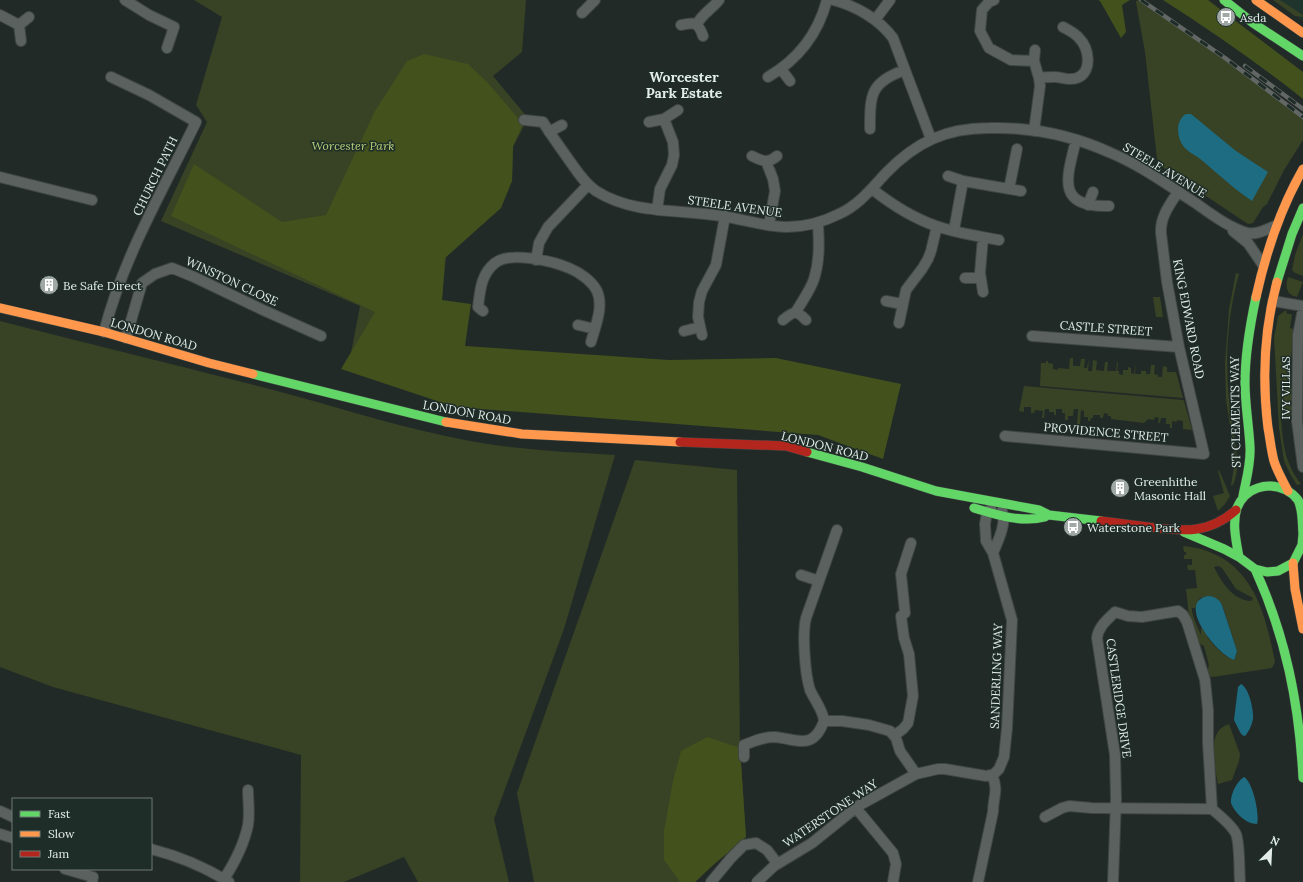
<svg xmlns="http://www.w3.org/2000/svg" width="1303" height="882" font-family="Lora,serif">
<rect width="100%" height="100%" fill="#222a27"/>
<!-- built -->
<path fill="#1f342d" d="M1275 0H1303V21Z"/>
<!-- green -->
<path fill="#384224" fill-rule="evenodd" d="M194 0H526L522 52 493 76 528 118 513 147 512 181 446 256 442 300 348 369 360 306 161 221 207 122 196 105 222 17Z
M1137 0 1204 45 1303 118V140L1284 170 1267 204 1263 207 1253 223 1248 224 1164 168 1159 163 1157 159 1145 52 1136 2Z
M1273 0H1280L1303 15V17L1295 16Z
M1303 234V276L1295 273 1292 270 1295 255Z
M1236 273 1239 274C1225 324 1224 378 1233 429 1236 445 1241 473 1232 486L1231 485 1235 460 1226 399 1225 363 1229 309Z
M1288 277 1303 282 1297 297C1286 295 1285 286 1288 277Z
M1153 297H1160L1163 317H1156Z
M1286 310 1287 314H1291L1292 315 1290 328 1294 329 1291 357 1292 412 1288 418 1281 419C1283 445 1285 463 1301 484L1297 485 1290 474 1284 461 1279 428 1274 338 1278 316Z
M0 321C92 345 185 367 277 391 341 408 405 429 470 441 518 450 567 452 615 455L564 629 494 819 509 882H418L404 857 344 882H300L301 755 53 687 0 667Z
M1070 358H1073V366H1080L1081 359H1085L1084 368H1087L1089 359 1088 371H1092L1093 360 1097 361 1096 370 1104 371 1105 362H1108L1107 371H1116L1117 362H1118L1117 371H1119V374L1123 375V370H1128V367L1131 368V373L1134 374 1136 363 1135 374H1141V371H1146V374H1150L1151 365H1155L1154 374 1158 375V377H1162L1163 366 1167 367V372H1176L1183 398 1040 386 1041 363H1046V361H1048V363L1053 364V369L1058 370V368L1069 369Z
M1024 386 1183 400 1184 401 1192 430 1183 429V421L1177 420V422L1172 421V428H1170V424H1166V418H1161L1160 423H1158L1159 418 1155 417 1154 420 1148 419 1144 423 1111 419V416H1108V414L1104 413 1103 418H1100V415H1093V418H1091L1090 421H1088V417H1084V411L1081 410 1080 424H1077L1078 409H1074L1073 416H1068V420H1065V413H1062V409H1056V415H1054V412H1049V409H1045L1044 418H1042L1043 411 1035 410 1034 413H1031V407H1024V412L1019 411Z
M635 460 737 470 740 748 746 837 712 866 695 882H534L517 793Z
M1219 470 1230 496 1225 504 1218 511 1213 496 1224 493 1218 471Z
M1183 546C1191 547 1200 548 1207 551 1255 568 1266 617 1275 662L1272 668 1213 677 1208 676 1207 672 1209 665 1205 650 1204 646 1197 642 1189 616 1186 589 1197 588 1195 570H1188L1187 565H1192V559H1184V555H1186V552H1184ZM1218 566 1222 568 1236 589 1253 598 1251 601C1233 600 1222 583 1214 567ZM1209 596 1218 600 1222 604 1237 651 1236 656 1234 660C1225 657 1214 646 1208 638 1206 634 1205 630 1201 628V635C1198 628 1191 614 1192 608H1195L1200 598Z
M1229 724 1240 754 1239 761 1232 780 1218 784C1215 767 1205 731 1229 724Z"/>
<!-- forest -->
<path fill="#43511d" d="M1098 0H1130L1122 5 1126 32 1121 38 1100 1Z
M1163 0H1208L1303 72V99C1258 63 1211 31 1163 0Z
M424 54 468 64 487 82 523 124 513 146 512 181 501 208 445 258 442 300 471 304 465 346 669 360 776 358 901 384 883 459 818 435 455 407 341 369 375 312 171 216 194 164 282 222 326 215 375 111 407 61Z
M707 737 740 748 746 837 712 866 695 882H680L664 860V831L673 781 681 751Z"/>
<!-- water -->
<path fill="#1d6c82" d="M1186 114H1191L1236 151 1268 172 1252 201C1233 188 1217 173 1199 158 1195 155 1190 153 1186 149 1177 141 1174 121 1186 114Z
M1208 596C1215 596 1220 600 1222 605L1237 651 1235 658 1234 660C1217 655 1175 602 1208 596Z
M1241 684C1249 688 1254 710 1253 719 1252 724 1249 732 1245 736L1242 735 1240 732 1234 720 1238 687Z
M1244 777C1253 782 1260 815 1257 824 1246 824 1235 813 1231 803 1230 795 1237 781 1244 777Z"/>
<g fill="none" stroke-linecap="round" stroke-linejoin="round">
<!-- street casing -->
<g stroke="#3f4643" stroke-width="12">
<path id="street" d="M125 0 149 15 174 27 167 48
M833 0C856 6 879 19 893 38L931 139
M994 0 989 2 982 10 980 31 989 48 1011 60 1034 61
M582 13 595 0
M0 15 19 25 29 17
M875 20 890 0
M697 24C702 14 712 9 719 0
M19 25 21 41
M681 25C695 22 698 22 703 36
M781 69 790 81
M768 77C799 59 818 34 827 0
M1039 78C1044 77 1050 77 1055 77 1062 77 1069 81 1077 78 1093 72 1089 48 1079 38 1075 33 1068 30 1063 27
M664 119 678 110
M524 120 543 122C551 135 560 147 569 160 577 171 584 183 596 191 634 215 679 209 721 216 743 219 765 227 787 227 805 227 823 222 839 214 859 205 871 189 886 173 916 142 946 128 989 128 1031 127 1074 136 1111 153 1142 166 1169 186 1197 204 1211 214 1231 229 1248 233 1257 235 1267 229 1275 226
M649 122 664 119 673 142 674 155 672 165 660 189 657 210
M870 129C870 95 870 82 905 70
M1034 131 1040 86 1039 78 1034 61 1035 50
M549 132 562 125
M1076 140C1067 177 1055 208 1109 206
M752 156C762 161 768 164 777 156
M766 161 773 179 775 191 769 225
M948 176 963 181 1021 191
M0 177 92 200
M872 189C891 204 913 218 936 226 956 233 978 236 999 240
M1009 189 1017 149
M1088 205 1093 192
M954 230 963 181
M1233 231 1248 243 1263 265
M536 260 539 243 548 227 588 185
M965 278H980
M983 292 980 273 983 237
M886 301 902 304
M1273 301 1303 306
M1303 309 1298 335 1297 421 1303 467
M483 311 478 307C480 291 481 274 495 263 510 251 552 261 569 268 579 272 592 281 597 291 604 307 595 327 591 342
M796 312C802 301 810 291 814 279 820 260 819 242 818 223
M783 320C794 311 796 310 806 320
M899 323 906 290 922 269 928 259 931 251 937 226
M578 325 595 329
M684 331 700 327
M104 332C123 258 163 190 196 122L149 95 111 77
M702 335 698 317 699 302 702 291 716 265 725 216
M1032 336 1179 347
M126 338 142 283 155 274 172 268 194 277 263 310 321 336
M1005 436 1204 454 1179 347 1167 282 1161 233C1160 217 1170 204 1178 192
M993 553C998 541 1007 523 1002 511
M801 575 819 581
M824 721C824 712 814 699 810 690 805 674 802 634 806 618L837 530
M895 735 903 729 908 723 913 696 909 654 904 638 901 616 905 613 901 574 911 543
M744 757V745C754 741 763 737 774 737 798 739 813 751 824 721H842L869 725 890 731 896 738 900 751 916 774
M856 808 893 853 896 864 893 882
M0 811 13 817
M1045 817 1062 808 1069 806 1092 808 1212 809
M0 834 13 838
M151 849C178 856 205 867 229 882
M65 869 93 877 92 882
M224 879C235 862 244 845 248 825 250 814 248 801 248 790
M711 882 731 858 744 845 756 843 767 850 777 863
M757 882 774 866 812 843 858 806 916 774 938 769H945L986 776 994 774 999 769 1004 757 1007 728 1012 620 993 553 986 541 985 524 987 512 991 509
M978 882 993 812C993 796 999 791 992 775
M1113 882 1116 799 1115 755 1097 638C1098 627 1107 620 1115 612L1128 616 1142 617 1178 611 1183 615 1187 622 1205 680 1208 710V743L1212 809C1220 816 1232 825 1236 834 1240 844 1239 871 1240 882"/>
</g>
<!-- fast casing -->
<g stroke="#3f4643" stroke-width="10">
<path id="fast" d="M1224 0 1253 23 1303 56
M1277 282 1292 234 1303 208
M253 374 446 422
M807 452 862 467 936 491 1039 510 1049 515 1101 521
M1243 496C1246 480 1251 464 1250 447 1249 426 1245 404 1245 383 1245 354 1250 325 1256 297
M974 508C997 515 1021 523 1045 517
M1184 532 1224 549 1239 557 1255 569 1267 572 1278 571 1293 563 1302 545 1303 534
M1239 557C1236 541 1232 523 1237 508 1245 488 1267 481 1286 490 1290 492 1295 496 1298 500 1303 510 1302 523 1303 534
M1255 569C1286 637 1299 703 1303 778"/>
</g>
<!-- slow casing -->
<g stroke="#3f4643" stroke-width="10">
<path id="slow" d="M1256 0 1303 33
M1277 282C1264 330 1262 379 1268 428 1270 438 1271 450 1274 461 1277 471 1283 481 1288 491
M1256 297C1266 252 1280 209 1303 169
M0 308 104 332 209 363 253 374
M446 422 522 434 680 442
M1293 563 1295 589 1303 629"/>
</g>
<!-- jam casing -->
<g stroke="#3f4643" stroke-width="10">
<path id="jam" d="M680 442 786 446 807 452
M1101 521C1117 523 1132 525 1148 527 1182 531 1208 535 1236 510"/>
</g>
<!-- street -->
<use href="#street" stroke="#5b615e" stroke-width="10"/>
<!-- fast -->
<use href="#fast" stroke="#63d668" stroke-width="9"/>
<!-- slow -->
<use href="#slow" stroke="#ff974d" stroke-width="9"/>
<!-- jam -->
<use href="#jam" stroke="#b3261e" stroke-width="9"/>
<!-- rail casing -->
<g stroke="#626765" stroke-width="4.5">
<path id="rail" d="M1141 0 1225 58 1303 117
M1245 66 1303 109"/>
</g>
<!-- rail -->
<use href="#rail" stroke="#1e2d28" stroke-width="3" stroke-dasharray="9" stroke-linecap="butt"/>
</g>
<!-- icons -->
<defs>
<g id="bus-disc" transform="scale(1)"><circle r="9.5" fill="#9fa8a5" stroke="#1e2d28"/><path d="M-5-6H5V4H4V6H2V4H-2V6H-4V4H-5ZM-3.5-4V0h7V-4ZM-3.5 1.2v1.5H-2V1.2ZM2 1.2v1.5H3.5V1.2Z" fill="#fff"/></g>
<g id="building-disc" transform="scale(1)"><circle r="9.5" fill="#9fa8a5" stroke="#1e2d28"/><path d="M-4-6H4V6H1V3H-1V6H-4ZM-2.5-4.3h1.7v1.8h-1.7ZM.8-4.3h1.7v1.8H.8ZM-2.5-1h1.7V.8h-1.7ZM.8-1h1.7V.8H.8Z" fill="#fff"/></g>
</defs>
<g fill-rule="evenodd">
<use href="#bus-disc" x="1226" y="17"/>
<use href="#building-disc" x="49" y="285"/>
<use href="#building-disc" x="1120" y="488"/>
<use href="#bus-disc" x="1073" y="527"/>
</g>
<g text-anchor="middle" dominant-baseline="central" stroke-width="3" stroke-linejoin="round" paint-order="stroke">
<!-- poi labels -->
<g font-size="12" fill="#e3ece9" stroke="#1e2d28" text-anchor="start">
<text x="1240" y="17">Asda</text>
<text x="63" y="285">Be Safe Direct</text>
<text x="1134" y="481">Greenhithe<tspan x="1134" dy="14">Masonic Hall</tspan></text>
<text x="1087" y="527">Waterstone Park</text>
</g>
<!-- park labels -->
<g font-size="12" font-style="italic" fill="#b7cf78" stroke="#1e2d28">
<text x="353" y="145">Worcester Park</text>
</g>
<!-- street labels -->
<g font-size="12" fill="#e3ece9" stroke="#1e2d28">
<text transform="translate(1165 170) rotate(31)">STEELE AVENUE</text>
<text transform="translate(155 176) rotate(-64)">CHURCH PATH</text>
<text transform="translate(735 206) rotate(8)">STEELE AVENUE</text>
<text transform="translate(232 281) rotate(25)">WINSTON CLOSE</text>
<text transform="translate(1189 319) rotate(79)">KING EDWARD ROAD</text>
<text transform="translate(1106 328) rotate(4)">CASTLE STREET</text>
<text transform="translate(154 334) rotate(16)">LONDON ROAD</text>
<text transform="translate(1285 388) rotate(-90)">IVY VILLAS</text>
<text transform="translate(467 412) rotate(10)">LONDON ROAD</text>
<text transform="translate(1235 412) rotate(-91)">ST CLEMENTS WAY</text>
<text transform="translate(1106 432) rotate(5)">PROVIDENCE STREET</text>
<text transform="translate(825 446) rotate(14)">LONDON ROAD</text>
<text transform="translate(996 676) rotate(-88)">SANDERLING WAY</text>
<text transform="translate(1119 698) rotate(82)">CASTLERIDGE DRIVE</text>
<text transform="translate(830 813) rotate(-34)">WATERSTONE WAY</text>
</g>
<!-- quarter labels -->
<g font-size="14" font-weight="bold" fill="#e3ece9" stroke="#1e2d28">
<text x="684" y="77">Worcester<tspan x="684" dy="16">Park Estate</tspan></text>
</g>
</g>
<!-- legend -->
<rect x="12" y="798" width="140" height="72" fill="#1e2d28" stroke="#6d7975"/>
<rect x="20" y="811" width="20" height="6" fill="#63d668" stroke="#6d7975"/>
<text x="48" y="818" font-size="12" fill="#e3ece9">Fast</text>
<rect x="20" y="831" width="20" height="6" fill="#ff974d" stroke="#6d7975"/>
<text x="48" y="838" font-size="12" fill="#e3ece9">Slow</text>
<rect x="20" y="851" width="20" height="6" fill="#b3261e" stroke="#6d7975"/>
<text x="48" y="858" font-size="12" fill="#e3ece9">Jam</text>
<!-- north arrow -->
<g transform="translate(1271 850) rotate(24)" stroke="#1e2d28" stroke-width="3" paint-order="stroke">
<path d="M0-3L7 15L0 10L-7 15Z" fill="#e3ece9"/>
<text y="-6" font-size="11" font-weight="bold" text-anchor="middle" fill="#e3ece9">N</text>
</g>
</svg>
